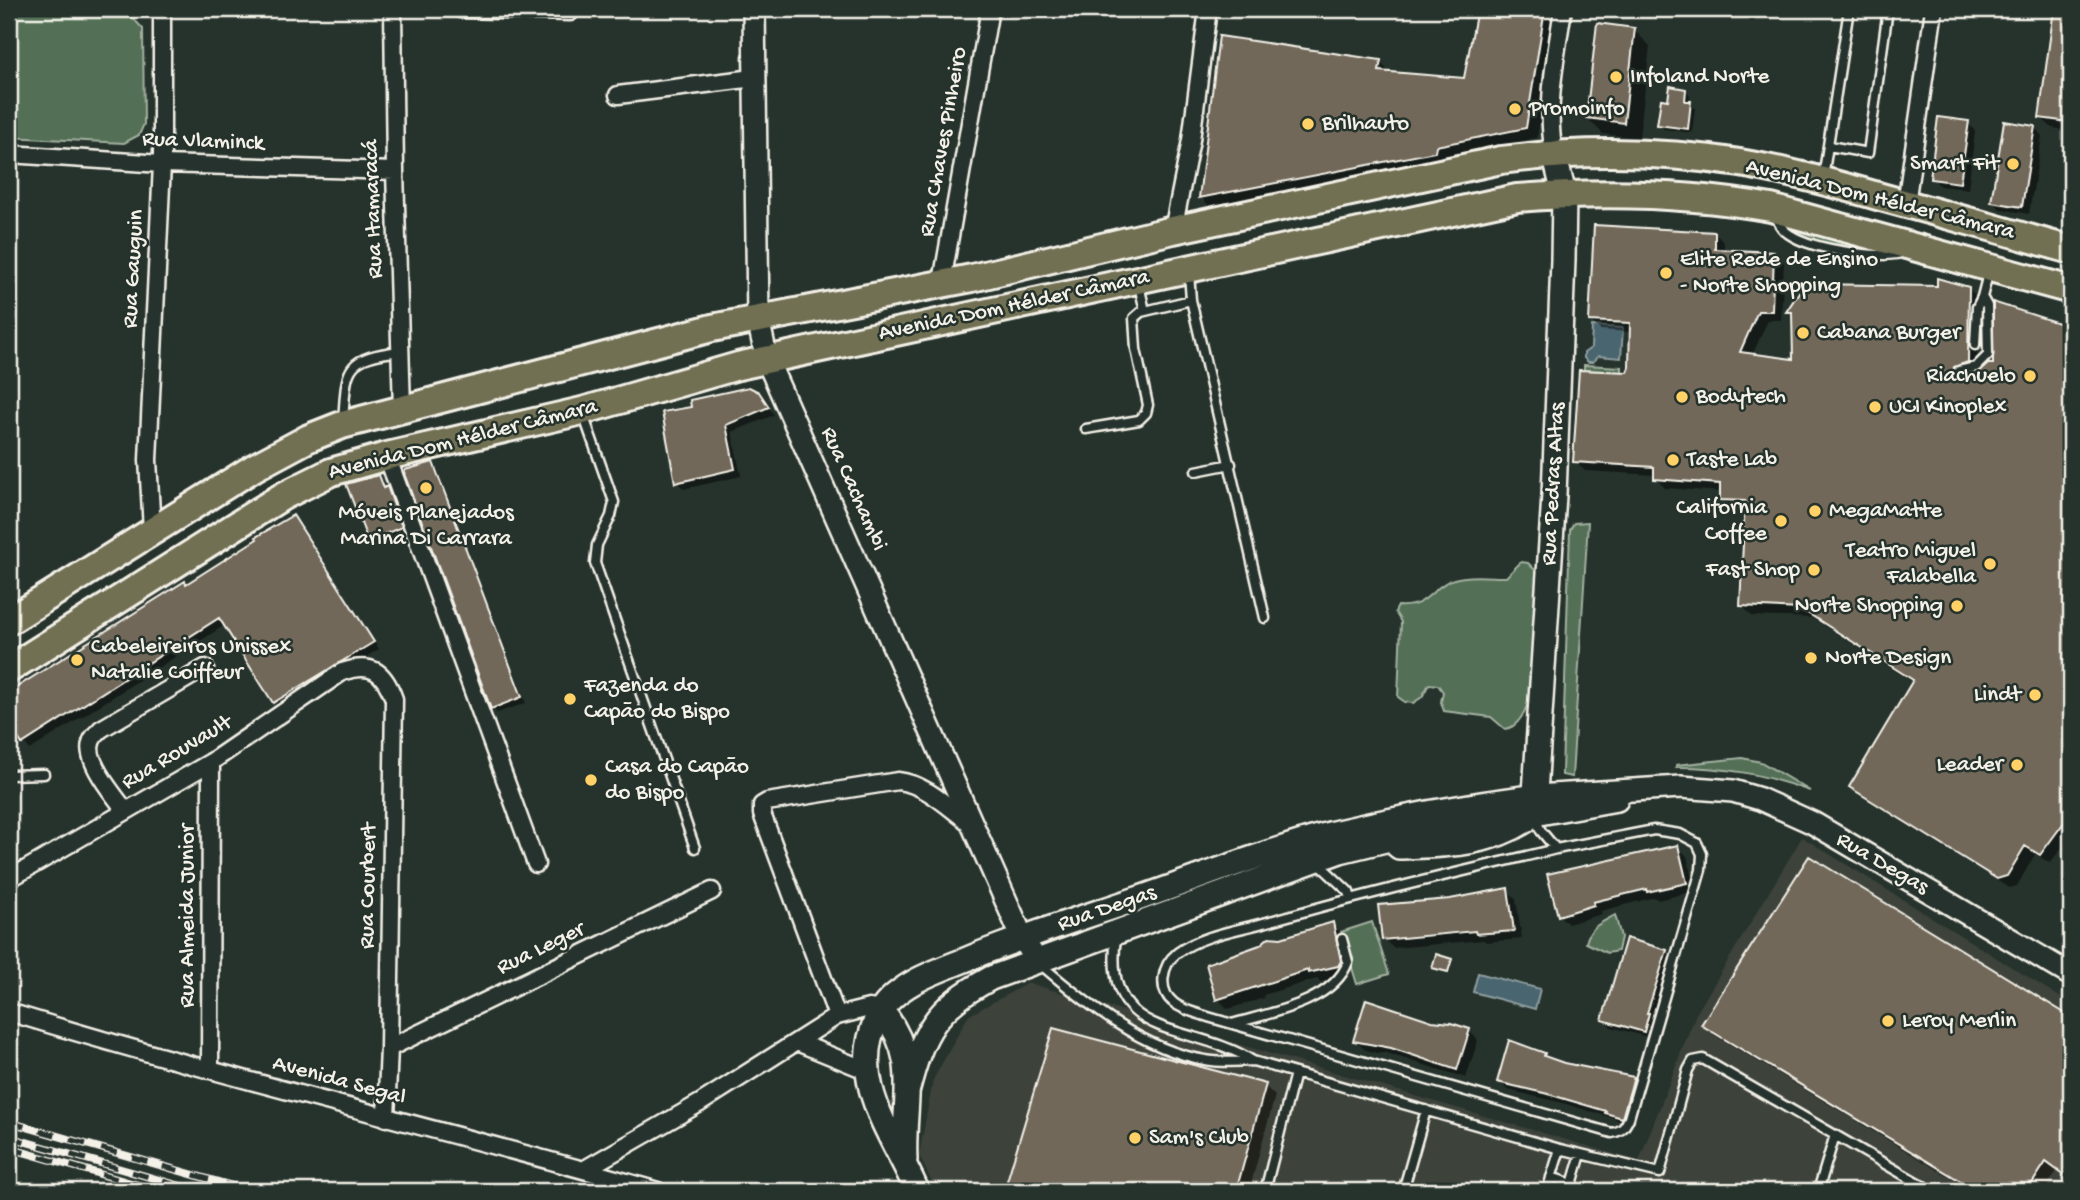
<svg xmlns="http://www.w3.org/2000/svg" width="2080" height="1200" font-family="'Gochi Hand',sans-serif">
<rect width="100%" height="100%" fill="#26332d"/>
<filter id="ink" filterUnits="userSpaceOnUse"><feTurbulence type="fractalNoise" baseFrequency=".0143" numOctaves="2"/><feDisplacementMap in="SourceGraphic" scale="14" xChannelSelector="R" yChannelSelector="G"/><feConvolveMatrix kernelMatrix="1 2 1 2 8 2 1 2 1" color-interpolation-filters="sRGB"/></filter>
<g filter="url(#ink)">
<!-- built -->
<path fill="#3c433a" d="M1802 837 2071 1004V1191H936L919 1155 933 1080 968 1016 1028 983 1639 1161 1696 1014Z"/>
<!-- green -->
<path fill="#526f57" stroke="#a3b0a0" stroke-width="2" d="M120 10 133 18 143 29 144 124 139 135 124 143 9 137V11Z
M1797 229 1843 242 1842 245 1820 243 1797 232Z
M1584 365 1622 367V372L1584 370Z
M1588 522 1572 777 1562 775V772L1570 530 1574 523Z
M1521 562 1528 563 1538 573C1538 580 1539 588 1538 595 1536 602 1533 609 1534 616 1535 622 1540 625 1539 631 1539 654 1533 726 1505 729L1491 717 1444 711 1441 702 1443 692 1438 685 1429 684 1422 697 1413 703 1405 702 1398 697 1401 622 1395 612 1398 606C1428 608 1428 590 1451 580 1466 574 1489 577 1506 577Z
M1742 758 1761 762 1810 791C1763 774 1726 767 1676 767V765Z
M1615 915 1621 937 1618 951 1607 953 1586 943C1590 926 1601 923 1615 915Z
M1372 922 1389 974 1357 984 1341 932Z"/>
<!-- water -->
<path fill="#4a656f" stroke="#8e9d9f" stroke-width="2" d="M1592 326 1623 328 1621 358 1598 356 1593 362H1588L1584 358V353L1591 348Z
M1478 973 1540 989 1535 1009 1473 992Z"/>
<!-- shadow -->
<path fill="#0007" d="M1479 9H1557L1537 138 1446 156 1445 162 1211 208 1201 197 1380 62 1390 73 1466 80Z
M2056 9H2071V131L2052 128 2041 118Z
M1634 30 1650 46 1639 138 1603 134 1587 118Z
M1686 90 1690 95 1689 103 1695 108 1692 133 1664 129 1659 125 1670 102Z
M1968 123 1975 131 1968 189 1940 186 1932 178Z
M2035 128 2042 136 2029 214 2000 209 1993 201Z
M1715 233 1724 243V251L1774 253 1784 263 1781 320H1768L1752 356 1794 361V316L1789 312 1968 288 1978 298 1977 376 1995 366 1994 305 2071 328V836L2050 863 2035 854 2017 886 2009 888 1861 796 1851 786 1914 683 1812 618 1752 616 1742 606 1746 510 1732 509 1722 499V492L1665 488 1655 478 1656 475 1585 471 1575 461 1629 374 1632 332 1600 330 1590 320Z
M758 393 774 415 732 432 741 476 684 489 677 482 664 414Z
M432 464 437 469 526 703 497 713 492 708Z
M378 477 394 496 408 535 377 547 370 540Z
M293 517 300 524 379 649 281 709 274 702 225 625 30 750 14 729 9 731V693L185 584 187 586Z
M1678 847 1687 856 1695 891 1658 900 1655 897 1601 911 1602 914 1568 924 1559 915Z
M1809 859 2071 1019V1181L2057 1171 2044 1191H1972L1714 1035 1704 1025Z
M1507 890 1516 899 1522 939 1486 942 1484 940 1393 948 1384 939 1451 900Z
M1333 924 1342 934 1350 972 1348 975 1320 982 1317 979 1263 995 1264 998 1228 1009 1218 999 1208 965Z
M1666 952 1674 959 1651 1038 1611 1027 1604 1019Z
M1451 961 1453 962 1449 973 1434 967Z
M1431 1023 1469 1031 1478 1040 1466 1078 1383 1052 1376 1053 1364 1049 1355 1040Z
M1054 1030 1265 1086 1275 1096 1249 1191H1005Z
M1544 1054 1550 1060 1633 1078 1642 1087 1631 1126 1613 1118 1559 1102 1508 1090 1499 1081Z"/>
<!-- building -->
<path fill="#71685a" stroke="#f4f1e8" stroke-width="2" d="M1477 9H1545L1526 128 1436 146 1435 152 1199 198 1219 36 1381 60 1379 71 1464 78Z
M2054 9H2071V103L2069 122 2039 118Z
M1597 23 1635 28 1624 123 1586 118Z
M1670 86 1686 89 1685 101H1691L1688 129 1657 125 1661 99 1668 100Z
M1938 117 1969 121 1960 183 1930 179Z
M2004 121 2035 126 2022 207 1991 202Z
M1594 225 1715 232V249L1774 252 1772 311H1758L1740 352 1793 359 1792 312H1786L1803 286 1814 284 1937 286V278L1969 287 1968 362 1954 367 1953 373 1958 377 1978 373 1988 364H1993V302L2071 327V813L2040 855 2025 846 2007 876 1997 879 1849 787 1913 680 1801 609 1740 606 1745 501 1720 500V484L1654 479V467L1573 462 1579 370 1627 372 1629 367 1630 323 1589 321Z
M749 387 759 392 769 407 726 425 735 469 675 483 662 412 691 407 690 400Z
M433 462 522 697 491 709 405 476V470Z
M379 475 384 488 387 486 402 527 368 541 346 484Z
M293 515 374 642 273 703 219 618 22 744 9 724V692L185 581 186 584 257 539 256 537Z
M1678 845 1687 883 1647 892V889L1593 902 1594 905 1558 916 1547 874Z
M1809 856 2071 1017V1164L2065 1176 2046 1162 2027 1191H1977L1701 1025Z
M1508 888 1514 931 1476 934 1475 931 1382 940 1378 905 1450 899Z
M1333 922 1341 961 1338 966 1308 973V970L1216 1000 1206 964 1260 945 1269 937 1281 938Z
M1626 938 1667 950 1647 1013H1649L1644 1032 1602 1020Z
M1436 954 1452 959 1448 972 1432 968Z
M1366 999 1432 1021 1451 1023 1470 1029 1457 1070 1391 1048 1353 1041Z
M1053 1028 1266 1084 1236 1191H1004Z
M1509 1040 1545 1053 1544 1056 1564 1063 1634 1077 1622 1118 1605 1113 1606 1111 1548 1094 1497 1082Z"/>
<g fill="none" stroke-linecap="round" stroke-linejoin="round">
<!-- service casing -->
<g stroke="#f4f1e8" stroke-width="13">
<path id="service" d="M1829 146 1868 153 1888 9
M1823 178 1849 9
M1776 217C1778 222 1781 227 1785 231 1806 249 1875 259 1901 253
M1189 273 1191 300 1265 618
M1139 285 1145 311
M1975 345 1977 307 1982 297 1989 270
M1959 371 1976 367 1988 355 1987 306 1982 297
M583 414 614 502 611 516 597 545 595 563 695 848
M343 422C347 369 342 358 401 351
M1086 429 1139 420 1146 413 1148 405 1136 349 1134 318 1141 312 1191 300
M1196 471 1231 464
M9 775 44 774
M1535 818 1541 831 1556 849 1654 830 1680 834 1697 843 1702 854 1701 870 1629 1118C1625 1127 1622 1131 1612 1133L1208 1017C1197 1013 1184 1011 1174 1003 1157 990 1162 965 1177 953 1201 935 1239 930 1267 922 1363 894 1460 872 1556 849
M1317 862 1349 892 1351 898
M1116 938C1101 1044 1191 1021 1253 1061L1560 1149 1660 1173 1688 1070 1693 1061 1703 1059 1932 1191
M1040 964C1088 1005 1141 1049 1205 1060 1221 1063 1237 1062 1253 1061
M1232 1024C1269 1013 1333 1003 1348 962L1342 939
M1551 1177 1572 1184
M1265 1191 1295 1073
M1403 1191 1426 1110
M1547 1191 1560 1149
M1570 1191 1581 1154
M1818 1191 1835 1135"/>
</g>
<!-- minor casing -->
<g stroke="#f4f1e8" stroke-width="21">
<path id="minor" d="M393 9 395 171 402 409
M461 9 570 12
M618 95 754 78
M1554 153C1545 105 1556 57 1563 9
M9 154 162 164 395 171
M1906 204 1934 9
M1173 230 1191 140 1208 9
M942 282 990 9
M387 456 536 864
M152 530 148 460 162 164V9
M126 811C115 797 85 761 91 743 92 737 97 733 101 729L205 668
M9 879 211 762 342 672C372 662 384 671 394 699L389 1048 386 1118
M9 1012C223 1078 443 1129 658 1191
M837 1016 762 814V805L767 802 898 781C926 784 948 807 970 823
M797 1042 868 1071
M389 1048 712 891
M210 1070 211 762
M585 1169 700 1103 837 1016 869 1008 881 1010"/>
</g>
<!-- tertiary casing -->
<g stroke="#f4f1e8" stroke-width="26">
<path id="tertiary" d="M754 9 758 319 767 360 1022 937 1036 960
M1536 796 1681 787 1733 791 1760 799 1813 823 2071 975
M1534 815 1617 800"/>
</g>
<!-- secondary casing -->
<g stroke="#f4f1e8" stroke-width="28">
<path id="secondary" d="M1534 809 1554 495 1563 260 1564 194 1554 153
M1399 847C1444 845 1486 846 1525 821
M881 1010C922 1059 902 1102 905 1160
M907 1092C923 1031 934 1009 991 978L1340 851 1435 828 1534 815
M917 1191C894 1136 847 1081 877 1018 884 1002 898 991 914 982 934 971 956 964 977 955 1030 934 1084 917 1137 899 1201 877 1269 850 1333 833 1400 817 1467 805 1536 796"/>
</g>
<!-- primary casing -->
<g stroke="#f4f1e8" stroke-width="32">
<path id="primary" d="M9 621 255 467 309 438 342 425 712 328 972 278 1173 230 1501 160C1580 150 1662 151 1740 163 1788 171 1835 184 1881 197 1944 214 2008 232 2071 250
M9 669 283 496 331 472 387 456 582 411 738 366 1517 198C1603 191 1687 193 1771 208L2071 290"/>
</g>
<!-- service -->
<use href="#service" stroke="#26332d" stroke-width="8"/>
<!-- minor -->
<use href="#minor" stroke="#26332d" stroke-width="16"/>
<!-- tertiary -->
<use href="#tertiary" stroke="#26332d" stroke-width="21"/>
<!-- secondary -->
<use href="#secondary" stroke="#26332d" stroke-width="23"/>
<!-- primary -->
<use href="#primary" stroke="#716f52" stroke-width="26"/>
<!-- rail casing -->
<g stroke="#f4f1e8" stroke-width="8">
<path id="rail" d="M9 1122 250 1191
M9 1137 198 1191
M9 1148 159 1191"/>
</g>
<!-- rail -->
<use href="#rail" stroke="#26332d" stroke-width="5" stroke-dasharray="16" stroke-linecap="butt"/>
</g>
</g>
<!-- markers -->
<g fill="#ffd166" stroke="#26332d" stroke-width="2.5">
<circle cx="1616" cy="77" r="7"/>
<circle cx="1515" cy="109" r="7"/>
<circle cx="1308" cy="124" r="7"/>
<circle cx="2013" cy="164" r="7"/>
<circle cx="1666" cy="273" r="7"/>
<circle cx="1803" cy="333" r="7"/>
<circle cx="2030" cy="376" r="7"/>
<circle cx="1682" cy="397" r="7"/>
<circle cx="1875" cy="407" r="7"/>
<circle cx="1673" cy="460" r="7"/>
<circle cx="426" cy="488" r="7"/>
<circle cx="1815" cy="511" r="7"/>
<circle cx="1781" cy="521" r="7"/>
<circle cx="1990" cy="564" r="7"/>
<circle cx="1814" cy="570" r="7"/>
<circle cx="1957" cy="606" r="7"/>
<circle cx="1811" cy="658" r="7"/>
<circle cx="77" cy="660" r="7"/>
<circle cx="2035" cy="695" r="7"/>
<circle cx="570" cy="699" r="7"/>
<circle cx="2017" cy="765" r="7"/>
<circle cx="591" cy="780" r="7"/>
<circle cx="1888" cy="1021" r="7"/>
<circle cx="1135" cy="1138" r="7"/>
</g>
<g text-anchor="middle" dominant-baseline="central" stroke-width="5" stroke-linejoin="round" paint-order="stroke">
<!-- poi labels -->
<g font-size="23" fill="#f4f1e8" stroke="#26332d" text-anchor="start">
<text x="1630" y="77">Infoland Norte</text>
<text x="1529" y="109">Promoinfo</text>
<text x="1322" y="124">Brilhauto</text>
<text x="1999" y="164" text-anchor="end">Smart Fit</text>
<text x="1680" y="260">Elite Rede de Ensino<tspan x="1680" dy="26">- Norte Shopping</tspan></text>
<text x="1817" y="333">Cabana Burger</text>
<text x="2016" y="376" text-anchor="end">Riachuelo</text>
<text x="1696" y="397">Bodytech</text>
<text x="1889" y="407">UCI Kinoplex</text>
<text x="1687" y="460">Taste Lab</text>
<text x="1767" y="508" text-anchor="end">California<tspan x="1767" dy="26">Coffee</tspan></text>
<text x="1829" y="511">MegaMatte</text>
<text x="426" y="513" text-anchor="middle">Móveis Planejados<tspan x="426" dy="26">Marina Di Carrara</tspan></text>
<text x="1976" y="551" text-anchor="end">Teatro Miguel<tspan x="1976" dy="26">Falabella</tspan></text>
<text x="1800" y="570" text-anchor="end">Fast Shop</text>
<text x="1943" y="606" text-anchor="end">Norte Shopping</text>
<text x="91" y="647">Cabeleireiros Unissex<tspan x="91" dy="26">Natalie Coiffeur</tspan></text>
<text x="1825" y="658">Norte Design</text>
<text x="584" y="686">Fazenda do<tspan x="584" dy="26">Capão do Bispo</tspan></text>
<text x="2021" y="695" text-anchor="end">Lindt</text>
<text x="2003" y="765" text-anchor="end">Leader</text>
<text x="605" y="767">Casa do Capão<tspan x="605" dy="26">do Bispo</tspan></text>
<text x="1902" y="1021">Leroy Merlin</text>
<text x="1149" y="1138">Sam's Club</text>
</g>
<!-- street labels -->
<g font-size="23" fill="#f4f1e8" stroke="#26332d">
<text transform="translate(203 142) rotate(2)">Rua Vlaminck</text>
<text transform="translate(944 142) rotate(-80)">Rua Chaves Pinheiro</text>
<text transform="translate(1880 200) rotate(14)">Avenida Dom Hélder Câmara</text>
<text transform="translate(374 209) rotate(-92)">Rua Itamaracá</text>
<text transform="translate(134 269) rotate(-87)">Rua Gauguin</text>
<text transform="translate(1014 306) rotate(-12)">Avenida Dom Hélder Câmara</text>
<text transform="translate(463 440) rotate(-14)">Avenida Dom Hélder Câmara</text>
<text transform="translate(1554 484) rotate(-87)">Rua Pedras Altas</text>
<text transform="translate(853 489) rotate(66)">Rua Cachambi</text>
<text transform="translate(177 753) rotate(-31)">Rua Rouvault</text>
<text transform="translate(1882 864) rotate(30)">Rua Degas</text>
<text transform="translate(369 886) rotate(-89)">Rua Courbert</text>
<text transform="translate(1107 909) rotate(-19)">Rua Degas</text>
<text transform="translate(188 916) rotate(-90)">Rua Almeida Junior</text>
<text transform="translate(541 949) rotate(-26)">Rua Leger</text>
<text transform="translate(339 1081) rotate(15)">Avenida Segal</text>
</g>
</g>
<!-- margin -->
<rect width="2080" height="1200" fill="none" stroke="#26332d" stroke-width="35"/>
<rect x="18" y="18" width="2045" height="1165" fill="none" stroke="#f4f1e8" stroke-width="2.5" filter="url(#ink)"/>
</svg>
